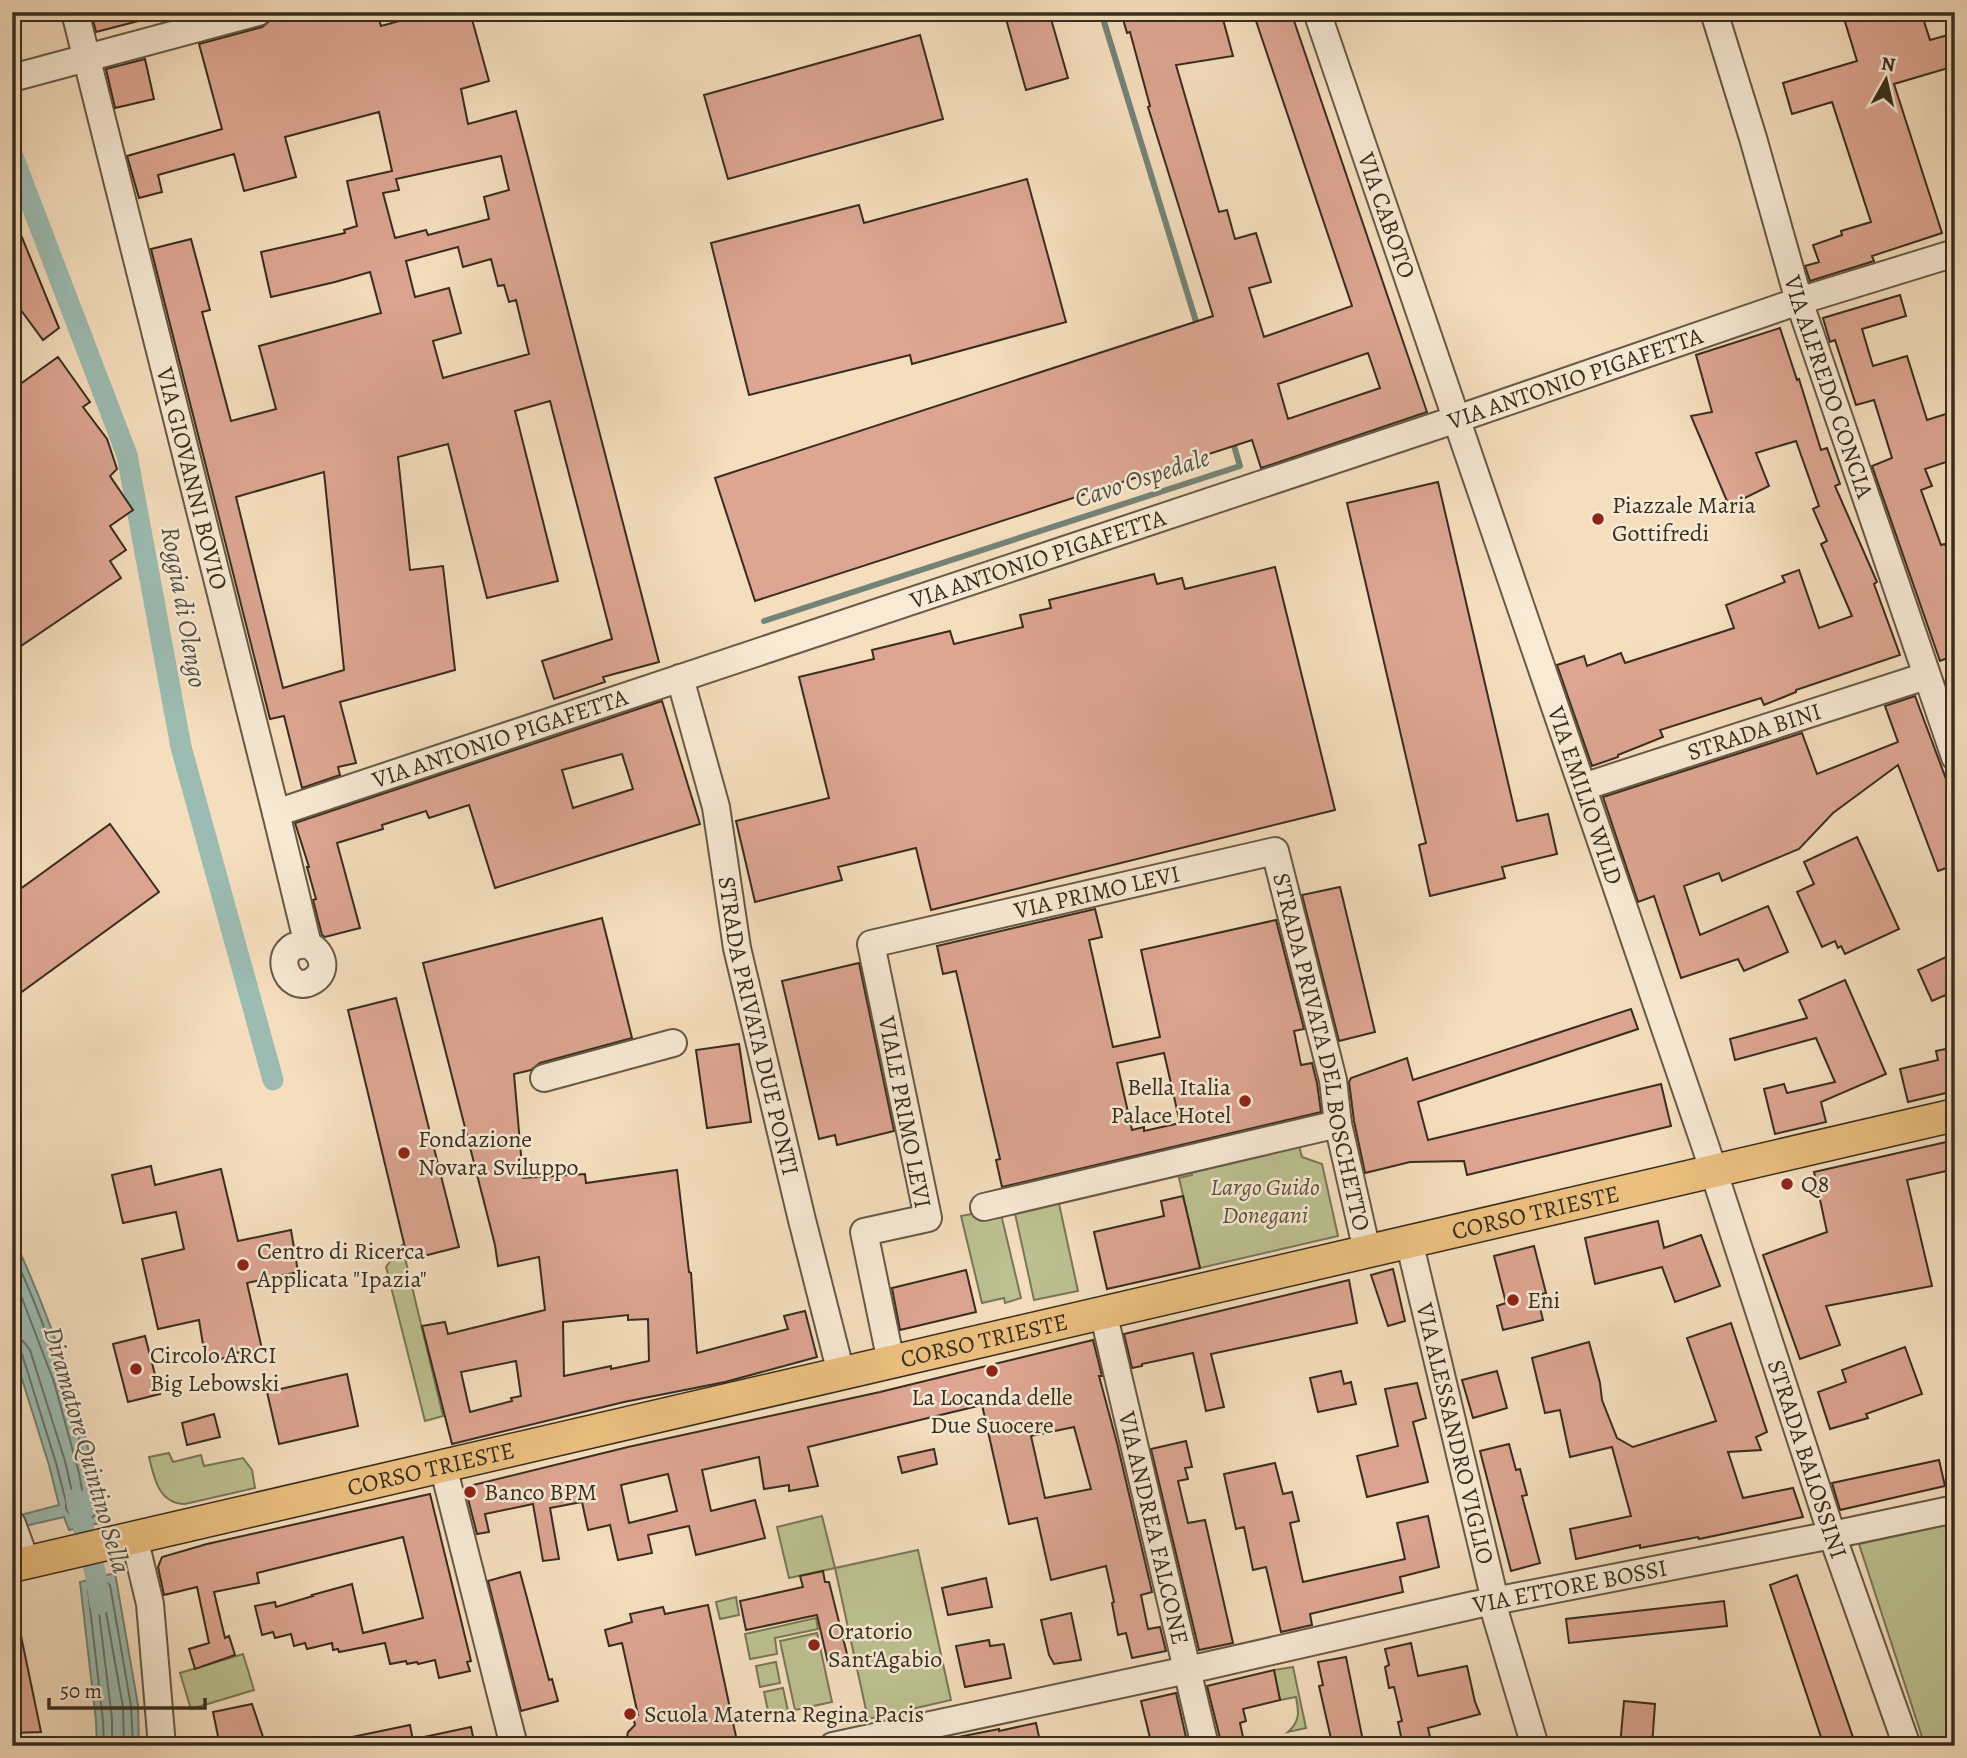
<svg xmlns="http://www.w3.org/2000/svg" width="1967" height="1758" font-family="Alegreya,serif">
<rect width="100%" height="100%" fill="#f5debe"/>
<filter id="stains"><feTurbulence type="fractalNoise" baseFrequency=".00286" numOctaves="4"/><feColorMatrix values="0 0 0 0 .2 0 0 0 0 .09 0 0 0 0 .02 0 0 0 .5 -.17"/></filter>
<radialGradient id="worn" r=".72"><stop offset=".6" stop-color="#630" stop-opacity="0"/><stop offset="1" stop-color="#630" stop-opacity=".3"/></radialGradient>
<!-- green -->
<path fill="#bcc191" stroke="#7a7758" stroke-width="2" d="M1298 1142 1302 1157 1322 1164 1338 1236 1200 1268 1179 1178 1192 1175 1188 1161Z
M1058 1199 1078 1291 1034 1300 1014 1209Z
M997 1209 1000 1210 1021 1298 1005 1303 1004 1298 982 1303 961 1216Z
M402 1245 443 1416 425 1421 386 1267Z
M169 1453 173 1462 201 1455 204 1466 243 1458 252 1470 255 1488 185 1504C159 1504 154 1478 149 1457Z
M822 1516 835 1568 918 1550 951 1700 868 1719 835 1568 789 1578 777 1527Z
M1955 1523V1746H1925L1859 1544Z
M736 1597 739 1615 720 1619 716 1602Z
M816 1618 818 1629 775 1638 777 1654 750 1659 745 1634Z
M817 1633 832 1702 795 1710 780 1641Z
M243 1654 254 1690 191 1709 180 1673Z
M776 1662 780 1683 760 1687 756 1666Z
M1293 1667 1306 1728 1288 1732C1300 1721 1299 1713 1296 1697L1280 1700 1274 1670Z
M783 1688 788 1711 769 1716 764 1692Z"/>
<!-- water -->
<path fill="#9cbcb3" stroke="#748377" stroke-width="2" d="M12 1235C55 1326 86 1423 104 1522L69 1530 64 1517 25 1526 21 1515 59 1505 49 1465 12 1347Z
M115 1573 138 1705 139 1746H97L96 1721 80 1582Z"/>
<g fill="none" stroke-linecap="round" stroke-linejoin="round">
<!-- shore -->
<path stroke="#6a7468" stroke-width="2" d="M12 1251C50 1332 80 1426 95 1514L93 1517 75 1521 66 1509V1502L56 1463 22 1354 18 1349 12 1348
M12 1272 54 1382 79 1473 85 1507 83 1511 79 1510 75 1505 65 1461 30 1350 23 1341 12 1339
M104 1746 103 1721 88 1590 90 1586 107 1583 110 1585 131 1706 133 1746
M112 1746V1719L99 1613 102 1609 106 1612 123 1707 124 1746"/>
<!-- stream -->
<path stroke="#748377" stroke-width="6" d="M1101 12 1198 328
M764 621 1240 466 1232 439"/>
<!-- canal -->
<path stroke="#9cbcb3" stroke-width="21" d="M12 154 127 455 181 747 273 1080
M76 1499 96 1576 100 1604"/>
</g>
<!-- building -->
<path fill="#dda592" stroke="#382d1e" stroke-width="2" fill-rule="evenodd" d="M91 12H149L150 18 96 32Z
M300 12H377L381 26 432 12H470L489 81 461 89 468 124 516 111 659 662 603 677 605 682 554 699 542 661 612 639 550 401 515 411 558 581 487 598 448 444 398 457 410 570 443 566 455 670 340 702 356 763 338 767 340 775 302 788 284 716 270 719 151 249 191 239 210 310 202 312 231 421 276 409 259 346 381 313 370 272 335 282 271 297 261 252 345 233 344 230 357 226 347 181 392 171 379 112 285 137 296 177 244 191 234 154 158 175 162 192 139 198 127 156 222 129 199 44 262 27 271 20ZM501 156 509 190 484 197 489 219 428 235 426 230 395 238 383 193 399 190 396 179ZM458 247 463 267 491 259 498 286 504 285 509 302 516 300 529 354 443 378 433 341 461 333 449 288 415 297 406 261ZM324 472 344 670 283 688 236 497Z
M1031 12H1049L1068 78 1026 90 1006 19Z
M1121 12H1221L1233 56 1176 65 1219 212 1227 210 1235 239 1256 233 1271 282 1249 288 1264 337 1352 306 1253 12H1291L1427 412 1261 468 1252 440 755 601 715 478 1213 316 1148 107 1150 106 1130 32 1127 33ZM1368 353 1380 388 1288 419 1278 384Z
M1842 12H1921L1930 40 1955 33V66L1894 84 1942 233 1872 256 1874 261 1810 281 1805 266 1819 262 1813 245 1842 235 1841 231 1871 222 1832 102 1792 114 1783 83 1857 61Z
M920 35 943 119 728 179 704 95Z
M145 59 154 99 115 108 106 69Z
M1027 179 1066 322 912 364 910 355 749 395 711 243 859 205 864 223Z
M12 213 59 328 43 340 12 298Z
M1900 295 1906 316 1862 329 1873 366 1907 356 1927 420 1955 411V459L1925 469 1932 486 1921 490 1941 545 1945 544 1955 573V655L1940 661 1872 466 1892 458 1874 400 1856 405 1835 340 1830 342 1823 318Z
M1780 328 1797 380 1799 379 1821 450 1827 448 1840 484 1835 486 1877 582 1874 584 1900 655 1796 690V692L1764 705 1761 698 1660 730 1663 737 1618 755V757L1592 766 1557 665 1584 656 1587 666 1621 653 1625 663 1734 628 1726 605 1785 582 1782 576 1799 570 1819 628 1852 616 1821 544 1827 541 1813 509 1819 506 1796 441 1756 453 1769 486 1729 506 1691 416 1712 412 1696 355Z
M58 357 90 402 83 407 107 439 117 469 110 476 133 510 110 526 126 550 110 561 121 578 12 652V390Z
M1438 482 1517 821 1548 814 1557 854 1502 867 1505 878 1430 896 1419 845 1426 843 1347 503Z
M1275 567 1335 810 931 910 916 848 838 867 842 880 755 902 736 821 829 798 799 677 874 659 872 650 950 631 954 644 1023 627 1020 615 1051 608 1049 600 1154 574 1157 584 1182 578 1185 589Z
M1915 696 1955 803V865L1938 871 1898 765 1833 813 1799 849 1722 881 1719 873 1684 886 1700 935 1768 906 1788 952 1744 971 1738 959 1681 978 1654 896 1638 902 1603 797 1802 733 1817 774 1898 742 1885 706Z
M662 701 700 824 495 888 469 805 429 818 426 811 382 825 383 829 337 843 360 928 325 937 322 935 313 900 316 899 307 867H309L295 823ZM622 754 633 789 573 808 562 770Z
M110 824 159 892 12 999V895Z
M1857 837 1899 929 1845 954 1841 946 1838 948 1835 941 1822 947 1797 892 1814 884 1804 862Z
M1340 887 1375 1032 1339 1041 1302 895Z
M1095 909 1102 937 1089 940 1113 1047 1160 1037 1141 950 1276 920 1304 1029 1294 1031 1301 1065 1312 1063 1317 1083 1321 1112 1002 1187 996 1160 1000 1159 956 971 943 974 937 946ZM1164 1053 1180 1123 1144 1131V1127L1132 1130 1117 1063Z
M602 918 632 1038 540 1063 531 1070 514 1074 523 1178 585 1174 586 1183 677 1170 689 1272 691 1273 697 1353 788 1329 784 1316 805 1311 817 1357 725 1382 624 1402 452 1444 422 1326 445 1322 448 1334 545 1310 539 1257 498 1266 495 1245 423 963ZM628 1315V1320L648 1319 649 1361 611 1369V1366L564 1376 563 1322ZM516 1361 521 1396 511 1398 512 1401 470 1412 461 1372Z
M1948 956 1955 972V991L1932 1001 1918 970Z
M859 963 894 1131 837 1145 835 1135 819 1139 782 981Z
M1845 980 1886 1074 1821 1102 1826 1122 1775 1134 1764 1089 1784 1084 1787 1093 1835 1082 1816 1038 1735 1060 1730 1039 1807 1018 1799 1000Z
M396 998 459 1247 408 1260 348 1010Z
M1631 1009 1638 1029 1418 1102 1428 1140 1661 1084 1671 1126 1467 1175 1464 1161 1410 1162 1365 1173 1354 1121 1349 1082 1351 1078 1407 1058 1413 1080Z
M739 1044 751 1122 707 1128 696 1050Z
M1955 1047V1097L1947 1098 1946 1093 1908 1102 1900 1069 1938 1060 1936 1051Z
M1955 1140V1169L1907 1180 1932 1286 1826 1306 1840 1345 1800 1359 1763 1255 1827 1232 1814 1172Z
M151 1166 155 1185 221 1169 238 1241 291 1230 298 1272 247 1283 262 1349 228 1354V1357L206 1363 199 1320 158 1329 142 1259 184 1249 176 1212 123 1223 112 1175Z
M1183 1196 1200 1268 1107 1289 1094 1232 1164 1216 1161 1201Z
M1658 1221 1664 1248 1701 1235 1720 1286 1675 1302 1662 1267 1595 1284 1585 1238Z
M1534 1246 1546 1293 1537 1295 1543 1320 1503 1330 1497 1306 1506 1303 1494 1256Z
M1393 1269 1405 1321 1388 1326 1371 1275Z
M966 1270 976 1312 900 1330 892 1288Z
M1349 1280 1357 1323 1211 1354 1224 1407 1206 1411 1193 1353 1142 1364V1366L1132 1368 1124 1334Z
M1731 1323 1767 1432 1756 1437 1761 1450 1728 1452 1743 1498 1793 1488 1803 1517 1699 1539 1698 1537 1640 1548V1545L1576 1559 1570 1529 1631 1516 1612 1447 1570 1457 1560 1410 1545 1413 1532 1358 1589 1342 1600 1383 1602 1400 1617 1438 1633 1447 1716 1421 1687 1338Z
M145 1336 160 1394 128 1402 113 1344Z
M1093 1340 1102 1376H1099L1117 1443 1150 1583 1152 1592 1141 1595 1148 1629 1160 1627 1166 1651 1132 1658 1126 1633 1118 1635 1112 1603 1114 1602 1106 1566 1051 1580 1037 1518 1009 1524 982 1405 808 1447 818 1486 789 1491V1485L764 1489 759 1457 702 1470 711 1511 755 1500 765 1538 696 1555 689 1526 648 1535 652 1553 618 1560 610 1525 588 1530 582 1502 550 1508 559 1559 543 1561 533 1504 485 1514 489 1532 477 1534 465 1487 628 1447 880 1392ZM1074 1427 1091 1489 1045 1498 1031 1436ZM668 1474 677 1511 629 1523 621 1485Z
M1905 1347 1922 1394 1866 1414 1868 1418 1830 1429 1818 1392 1846 1382 1842 1370Z
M1341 1371 1344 1384 1351 1382 1356 1404 1318 1412 1310 1378Z
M1497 1371 1507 1408 1473 1418 1462 1380Z
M347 1374 358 1426 279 1444 267 1392Z
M1417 1383 1426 1418 1413 1422 1428 1482 1367 1497 1357 1456 1398 1446 1385 1389Z
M214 1414 220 1437 187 1445 182 1423Z
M1186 1441 1192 1467 1185 1468 1188 1479 1178 1481 1188 1523 1205 1520 1233 1643 1199 1650 1151 1449Z
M1509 1444 1516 1470 1520 1469 1527 1495 1522 1496 1540 1563 1511 1571 1480 1451Z
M934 1449 937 1464 902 1473 898 1457Z
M1939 1460 1945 1486 1840 1510 1832 1483Z
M1275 1463 1283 1494 1292 1492 1299 1521 1290 1523 1303 1582 1405 1559 1397 1523 1428 1516 1439 1567 1400 1577 1403 1592 1310 1614 1312 1625 1281 1632 1266 1567 1253 1570 1244 1527 1236 1529 1224 1474Z
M430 1494 471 1661 467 1662 470 1671 439 1678 435 1660 418 1664 417 1662 407 1664 406 1661 390 1664 385 1643 339 1652 338 1649 333 1650 332 1643 307 1649 305 1643 294 1646 291 1634 275 1638 273 1632 262 1635 255 1606 275 1602 276 1607 313 1596 312 1595 352 1584 363 1633 423 1618 403 1537 257 1573 259 1583 214 1592 225 1638 229 1636 235 1655 195 1669 189 1649 209 1643 197 1587 164 1595 158 1567 162 1557 207 1544Z
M823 1571 825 1582H829L849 1662 829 1667 817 1615 746 1630 740 1601 803 1587 800 1576Z
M520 1572 549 1680 552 1679 558 1701 521 1711 488 1581Z
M1797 1575 1856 1746H1824L1770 1585Z
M986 1578 992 1607 948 1615 942 1588Z
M1724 1601 1727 1626 1569 1643 1566 1619Z
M708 1605 738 1746H625L628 1732 635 1725 633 1716 638 1715 622 1643 609 1646 605 1630 632 1622 630 1614 663 1607 665 1614Z
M1071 1613 1081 1660 1054 1664 1049 1655 1041 1620Z
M12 1631H20L41 1732 12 1733Z
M989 1640 990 1646 1004 1644 1011 1678 965 1687 956 1646Z
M1411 1643 1418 1676 1467 1666 1475 1702 1480 1714 1428 1728 1432 1746H1403L1398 1722 1402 1721 1394 1687 1389 1688 1385 1667 1389 1665 1385 1649Z
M1346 1657 1364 1746H1336L1335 1743H1332L1319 1686 1323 1685 1318 1662Z
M1274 1670 1280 1700 1243 1709 1246 1721 1240 1723 1243 1737 1221 1742 1207 1686Z
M1176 1693 1188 1746H1152L1141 1701Z
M1624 1701 1655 1704 1652 1746H1620Z
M252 1704 266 1746H220L213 1712Z
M1036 1723 1041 1746H954L953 1738 999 1729V1731Z
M410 1725 414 1746H348L347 1738Z
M471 1727 475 1746H420L419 1738Z"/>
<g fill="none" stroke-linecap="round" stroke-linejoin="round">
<!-- minor casing -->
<g stroke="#675946" stroke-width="30">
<g id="minor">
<path id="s1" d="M75 12 276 813 308 945C322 951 329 970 314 980 285 999 268 941 308 945"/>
<path id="s2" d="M1317 12 1705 1145 1832 1535 1907 1746"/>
<path id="s3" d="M1714 12 1753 138 1799 301 1955 757"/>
<path d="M12 78 258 12"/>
<path id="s4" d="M680 678 716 807 737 948 802 1220 841 1373"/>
<path id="s5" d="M1583 787 1926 676"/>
<path id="s6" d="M276 813 1457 419 1799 301 1955 253"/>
<path d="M544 1078 673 1043"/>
<path d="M984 1207 1338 1124"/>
<path id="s7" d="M1409 1241 1492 1588 1496 1616 1535 1746"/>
<path id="s8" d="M1103 1312 1205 1746"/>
<path id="s9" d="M891 1362 864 1232 928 1218 871 944 1275 851 1333 1080 1338 1124 1367 1251"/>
<path d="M443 1466 514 1746"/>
<path d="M12 1524 26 1562"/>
<path d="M134 1537 150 1604 162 1746"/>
<path id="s10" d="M833 1746 1206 1666 1474 1605 1832 1535 1955 1509"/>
</g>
</g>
<!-- major casing -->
<g stroke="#382d1e" stroke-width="35">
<g id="major">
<path id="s11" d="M12 1566 1955 1115"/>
</g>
</g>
<!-- minor -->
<use href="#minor" stroke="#f8ead5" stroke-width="26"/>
<!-- major -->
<use href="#major" stroke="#eabf7f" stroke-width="32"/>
</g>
<!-- markers -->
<g fill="#8f2418" stroke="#f8ead5" stroke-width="2.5">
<circle cx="1598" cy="519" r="7"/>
<circle cx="1245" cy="1101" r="7"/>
<circle cx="404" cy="1153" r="7"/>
<circle cx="1787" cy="1184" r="7"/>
<circle cx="243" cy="1265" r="7"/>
<circle cx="1513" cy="1300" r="7"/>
<circle cx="136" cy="1369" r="7"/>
<circle cx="992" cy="1371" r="7"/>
<circle cx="470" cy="1492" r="7"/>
<circle cx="814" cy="1645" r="7"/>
<circle cx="630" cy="1714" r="7"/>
</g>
<g text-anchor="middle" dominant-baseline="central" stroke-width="5" stroke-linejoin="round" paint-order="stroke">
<!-- street labels -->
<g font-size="24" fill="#382d1e" stroke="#f8ead5">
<text stroke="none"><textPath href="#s2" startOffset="215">VIA CABOTO</textPath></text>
<text stroke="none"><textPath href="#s6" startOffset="1370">VIA ANTONIO PIGAFETTA</textPath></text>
<text stroke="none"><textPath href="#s3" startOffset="392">VIA ALFREDO CONCIA</textPath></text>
<text stroke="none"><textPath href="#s1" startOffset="481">VIA GIOVANNI BOVIO</textPath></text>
<text stroke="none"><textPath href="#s6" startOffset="803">VIA ANTONIO PIGAFETTA</textPath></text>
<text stroke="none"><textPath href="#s5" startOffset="180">STRADA BINI</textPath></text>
<text stroke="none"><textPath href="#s6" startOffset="236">VIA ANTONIO PIGAFETTA</textPath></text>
<text stroke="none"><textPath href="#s2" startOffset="828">VIA EMILIO WILD</textPath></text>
<text stroke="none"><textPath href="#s9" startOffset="710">VIA PRIMO LEVI</textPath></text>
<text stroke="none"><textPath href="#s4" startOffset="357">STRADA PRIVATA DUE PONTI</textPath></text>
<text stroke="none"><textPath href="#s9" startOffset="1099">STRADA PRIVATA DEL BOSCHETTO</textPath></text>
<text transform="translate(905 1112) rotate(79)">VIALE PRIMO LEVI</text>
<text stroke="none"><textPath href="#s11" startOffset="1564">CORSO TRIESTE</textPath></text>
<text stroke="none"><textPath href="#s11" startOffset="998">CORSO TRIESTE</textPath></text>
<text stroke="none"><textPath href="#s7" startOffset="198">VIA ALESSANDRO VIGLIO</textPath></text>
<text stroke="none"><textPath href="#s2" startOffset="1528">STRADA BALOSSINI</textPath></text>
<text stroke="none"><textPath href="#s11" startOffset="430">CORSO TRIESTE</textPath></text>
<text stroke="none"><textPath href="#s8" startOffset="222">VIA ANDREA FALCONE</textPath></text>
<text stroke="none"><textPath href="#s10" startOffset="754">VIA ETTORE BOSSI</textPath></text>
</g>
<!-- poi labels -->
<g font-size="24" fill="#382d1e" stroke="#f8ead5" text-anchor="start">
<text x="1612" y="505">Piazzale Maria<tspan x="1612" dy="28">Gottifredi</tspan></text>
<text x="1231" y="1087" text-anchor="end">Bella Italia<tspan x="1231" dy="28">Palace Hotel</tspan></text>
<text x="418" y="1139">Fondazione<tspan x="418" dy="28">Novara Sviluppo</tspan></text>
<text x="1801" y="1184">Q8</text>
<text x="257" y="1251">Centro di Ricerca<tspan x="257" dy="28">Applicata "Ipazia"</tspan></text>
<text x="1527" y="1300">Eni</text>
<text x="150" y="1355">Circolo ARCI<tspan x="150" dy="28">Big Lebowski</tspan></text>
<text x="992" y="1397" text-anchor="middle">La Locanda delle<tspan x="992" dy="28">Due Suocere</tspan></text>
<text x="484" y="1492">Banco BPM</text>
<text x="828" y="1631">Oratorio<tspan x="828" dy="28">Sant'Agabio</tspan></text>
<text x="644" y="1714">Scuola Materna Regina Pacis</text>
</g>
<!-- park labels -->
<g font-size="24" font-style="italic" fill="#59523b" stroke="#f8ead5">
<text x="1265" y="1187">Largo Guido<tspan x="1265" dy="28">Donegani</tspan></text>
</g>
<!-- water labels -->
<g font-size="26" font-style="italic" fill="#515143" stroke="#f8ead5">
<text transform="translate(1142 478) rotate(-18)">Cavo Ospedale</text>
<text transform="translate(184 607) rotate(80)">Roggia di Olengo</text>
<text transform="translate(87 1450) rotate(74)">Diramatore Quintino Sella</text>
</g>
</g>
<!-- margin -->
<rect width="1967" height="1758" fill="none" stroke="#f5debe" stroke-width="42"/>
<rect x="14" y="14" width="1939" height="1730" fill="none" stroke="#382d1e" stroke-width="3.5"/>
<rect x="21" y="21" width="1925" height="1716" fill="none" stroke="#382d1e" stroke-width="2"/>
<!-- north arrow -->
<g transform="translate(1886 80) rotate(8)" stroke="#f8ead5" stroke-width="5" paint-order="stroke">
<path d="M0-5L12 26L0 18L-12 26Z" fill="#382d1e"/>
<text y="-10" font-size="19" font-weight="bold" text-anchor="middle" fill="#382d1e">N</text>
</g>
<!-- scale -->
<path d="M49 1698v10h156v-10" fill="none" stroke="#382d1e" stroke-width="3.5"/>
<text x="60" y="1698" font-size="21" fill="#382d1e" stroke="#f8ead5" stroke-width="5" paint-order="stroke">50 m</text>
<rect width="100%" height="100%" filter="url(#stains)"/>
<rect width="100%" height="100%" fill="url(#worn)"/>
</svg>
